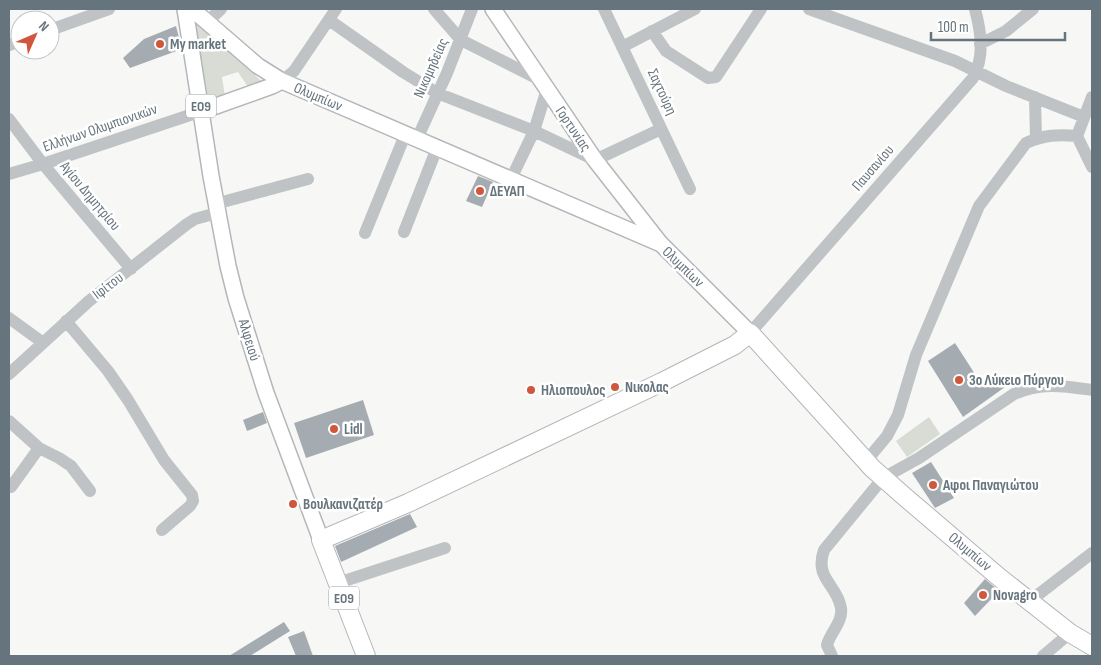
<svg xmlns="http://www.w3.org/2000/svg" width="1101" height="665" font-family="'Sofia Sans Condensed',sans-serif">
<rect width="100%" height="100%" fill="#f7f7f5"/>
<!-- green -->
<path fill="#d8dcd5" d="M193 13 262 82 248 87 238 72 222 77 225 97 208 101Z
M929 417 940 434 907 457 896 441Z"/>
<!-- building -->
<path fill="#a5acb1" d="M176 26 182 49 130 68 123 58 144 39Z
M478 176 493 182 482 207 466 201Z
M955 343 982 385 997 375 1005 387 963 417 928 361Z
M363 400 374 435 306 458 294 423Z
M263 412 267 423 247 431 243 420Z
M931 462 954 498 935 508 912 473Z
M410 514 417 527 341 562 335 546Z
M985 579 999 591 975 616 964 603Z
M284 622 290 631 250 656H229Z
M304 631 313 656H296L288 637Z"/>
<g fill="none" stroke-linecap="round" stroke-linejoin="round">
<!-- major casing -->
<g stroke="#b3b7ba" stroke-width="18">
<path id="major" d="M185 9 211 176 228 266 236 298 266 393 321 540
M192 9 258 66 282 81 661 244 750 333
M493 9 595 160 660 243
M202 111 272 86 282 81"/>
</g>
<!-- highway casing -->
<g stroke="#b3b6b9" stroke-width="20">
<path id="highway" d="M366 656 321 540 408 503 662 382 735 345 750 333 846 439 872 468 905 497 1000 578 1070 633 1092 646"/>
</g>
<!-- minor -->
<path stroke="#bfc3c6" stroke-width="12" d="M434 9 461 40 540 80
M604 9 690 189
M809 9 955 61 1006 86 1084 117
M329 20 403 72 437 93 534 131 595 160 661 129
M207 22 221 9
M50 30 109 9
M652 31 666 51 708 78 716 77 718 74 761 9
M980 44 1006 31 1033 9
M9 45 20 41
M622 47 695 9
M282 81 294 71 336 9
M1035 97 1036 139
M1092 97 1077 136 1092 167
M9 119 43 164 131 269
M417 139 447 73 472 9
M9 174 43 164 202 111
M511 179 534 131 547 89
M215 204 308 179
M404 232 437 148
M365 233 405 135
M9 318 42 342
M66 321 108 371 128 400 164 460 192 495 193 501 190 506 162 530
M750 333 973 78C985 56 981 32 975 9
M9 374 89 301 187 224 195 219 217 213
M9 421 39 448 59 458 71 466 90 491
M867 460 887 436 898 415 916 355 979 206 1026 143C1044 135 1058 134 1077 136
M11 487 39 448
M338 583 445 548
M1030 601 1092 553
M832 656 827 645C830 633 843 622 841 608 837 584 814 579 824 550L883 478 919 458 1014 394C1042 382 1064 386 1092 390
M1043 656 1070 633"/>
<!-- major -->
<use href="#major" stroke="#fff" stroke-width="15"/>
<!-- highway -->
<use href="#highway" stroke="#fff" stroke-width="18"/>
</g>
<!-- markers -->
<g fill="#d0573d" stroke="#fff" stroke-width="2">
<circle cx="160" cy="44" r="5"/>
<circle cx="480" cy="191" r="5"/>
<circle cx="959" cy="380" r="5"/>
<circle cx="615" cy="387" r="5"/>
<circle cx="531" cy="390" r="5"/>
<circle cx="334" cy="429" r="5"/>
<circle cx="933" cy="485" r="5"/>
<circle cx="293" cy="504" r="5"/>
<circle cx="983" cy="595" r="5"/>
</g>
<g text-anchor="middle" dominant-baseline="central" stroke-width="5" stroke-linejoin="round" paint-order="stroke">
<!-- shield labels -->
<g fill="#fff" stroke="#949ea4" stroke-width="1">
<rect x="186" y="94.5" width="30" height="23" rx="4"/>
<rect x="329" y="586.5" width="30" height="23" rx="4"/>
</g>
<g font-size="14" font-weight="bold" fill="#66747d">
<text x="201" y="106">ΕΟ9</text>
<text x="344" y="598">ΕΟ9</text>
</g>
<!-- poi labels -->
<g font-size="15" font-weight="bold" fill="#66747d" stroke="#fff" text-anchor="start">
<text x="170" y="44">My market</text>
<text x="490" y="191">ΔΕΥΑΠ</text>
<text x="969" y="380">3o Λύκειο Πύργου</text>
<text x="625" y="387">Νικολας</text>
<text x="541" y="390">Ηλιοπουλος</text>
<text x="344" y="429">Lidl</text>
<text x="943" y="485">Αφοι Παναγιώτου</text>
<text x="303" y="504">Βουλκανιζατέρ</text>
<text x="993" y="595">Novagro</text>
</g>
<!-- street labels -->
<g font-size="15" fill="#66747d" stroke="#fff">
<text transform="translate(431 68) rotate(-66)">Νικομηδείας</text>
<text transform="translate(662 92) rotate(65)">Σαχτούρη</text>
<text transform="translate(318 97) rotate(23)">Ολυμπίων</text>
<text transform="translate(100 128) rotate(-19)">Ελλήνων Ολυμπιονικών</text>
<text transform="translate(573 129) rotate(56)">Γορτυνίας</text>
<text transform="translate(873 168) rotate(-49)">Παυσανίου</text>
<text transform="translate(90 196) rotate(50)">Αγίου Δημητρίου</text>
<text transform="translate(683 267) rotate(44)">Ολυμπίων</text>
<text transform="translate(108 286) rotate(-37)">Ιφίτου</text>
<text transform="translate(249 340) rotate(73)">Αλφειού</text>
<text transform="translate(970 552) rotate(40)">Ολυμπίων</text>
</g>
</g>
<!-- border -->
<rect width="1101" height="665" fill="none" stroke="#66747d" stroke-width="20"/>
<!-- north arrow -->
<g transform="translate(35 35) rotate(45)"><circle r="24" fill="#ffffff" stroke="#c2c7cb"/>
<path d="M0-4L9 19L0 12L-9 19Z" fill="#d0573d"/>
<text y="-8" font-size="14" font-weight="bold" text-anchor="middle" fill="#66747d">N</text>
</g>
<!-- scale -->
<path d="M931 32v8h134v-8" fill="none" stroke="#66747d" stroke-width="2.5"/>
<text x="938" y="32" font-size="15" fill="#66747d" stroke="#ffffff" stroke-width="4" paint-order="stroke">100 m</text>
</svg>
